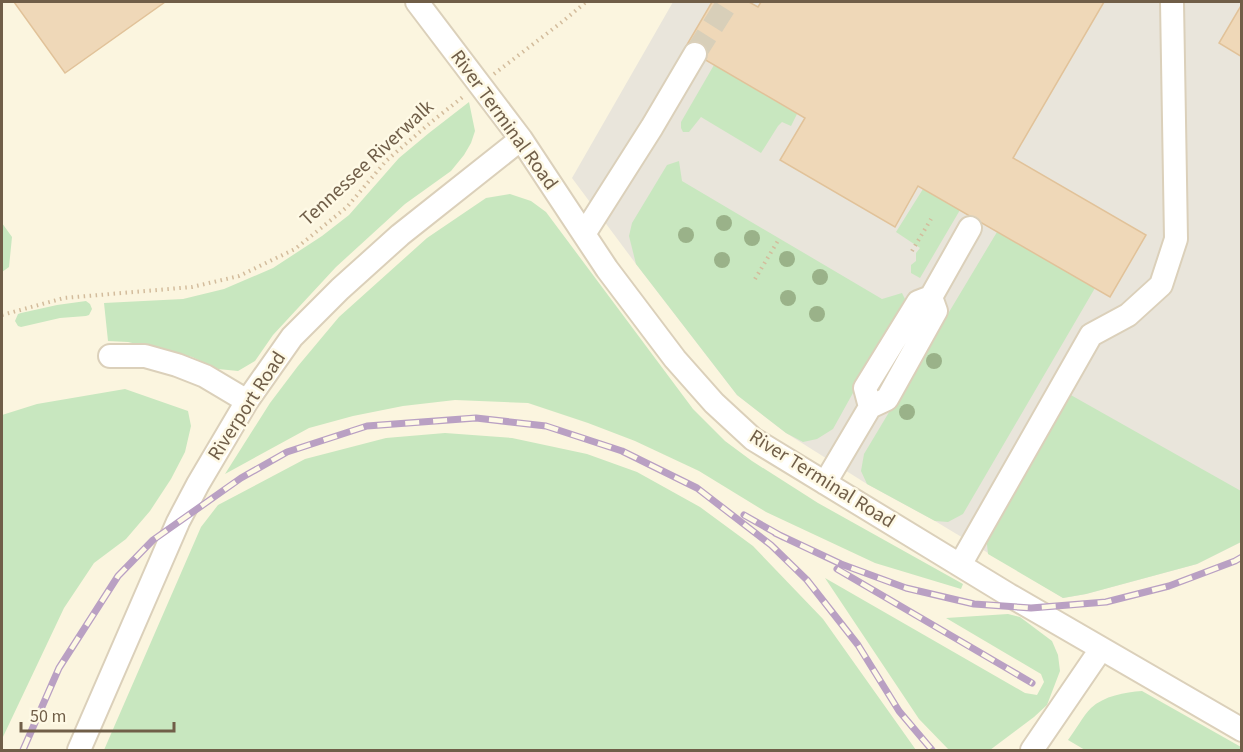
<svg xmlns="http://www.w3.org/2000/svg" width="1243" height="752" font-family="'Source Sans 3',sans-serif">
<rect width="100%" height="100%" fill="#fbf5df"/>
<!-- industrial -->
<path fill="#e9e5db" d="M673 2H1241V542L1197 564 1086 594 1063 598 935 521 867 484 786 433 737 395 636 264 572 178Z"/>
<!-- green -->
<path fill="#c8e7bf" d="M714 65 797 114 791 126 782 122 778 126 761 153 701 117 689 132H683L681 128V122Z
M469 102 475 131 471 143 464 155 451 171 405 204 336 267 273 335 255 361 238 371 218 369 192 357 128 342 108 341 104 303 183 299 224 289 273 268 322 236 349 215 399 158 429 133Z
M679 161 682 181 882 299 902 293 905 299 833 429 817 439 803 442 786 433 737 395 636 264 629 236 632 223 667 165Z
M923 189 960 210 920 278 911 273V265L916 261V253L920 248 896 232Z
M510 194 531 201 546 212 693 409 725 441 752 461 818 503 963 584 961 589 875 563 766 512 699 471 635 441 588 423 528 403 455 400 403 406 353 416 309 428 225 474 270 403 298 366 339 317 427 238 486 198Z
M2 223 12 237 9 267 2 272Z
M997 232 1095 288 963 514 948 522 935 521 867 484 861 471 864 454Z
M86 301 90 304 92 309 89 315 86 316 60 318 21 327 18 326 15 321 18 314 21 313 57 305Z
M125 389 188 411 191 426 185 452 171 479 150 511 126 539 94 563 64 608 2 739V415L37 404Z
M1069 394 1241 491V542L1197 564 1086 594 1063 598 988 554 986 535Z
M445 433 512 438 587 454 637 472 700 507 753 546 823 619 916 750H104L201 527 218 505 305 459 386 438Z
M825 578 1025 693 1037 695 1044 682 1041 674 946 618 1008 614 1020 617 1052 641 1058 655 1060 671 1047 705 1034 717 990 750H949L919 719Z
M1142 691 1241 747V750H1085L1068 740C1075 731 1083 716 1091 708 1104 696 1125 692 1142 691Z"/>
<!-- building -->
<path fill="#efd8b8" stroke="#e1c299" stroke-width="1.5" d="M14 2H165L65 73Z
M712 2H749L758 7 761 2H1104L1013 158 1146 235 1110 297 918 186 895 227 780 160 805 118 685 48Z
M1242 4V57L1219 43Z"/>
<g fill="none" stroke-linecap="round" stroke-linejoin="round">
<!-- minor-tunnel -->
<path stroke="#d8cfb9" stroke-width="22" stroke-dasharray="22 11" stroke-linecap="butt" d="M695 54 728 2"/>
<!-- minor casing -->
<g stroke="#dbd0ba" stroke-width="26">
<path id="minor" d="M417 2 521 139 607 269 675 359 714 403 753 439 1009 595 1242 730
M584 234 652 127 695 54
M110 356H145L177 365 205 376 247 401
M870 407 865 388 918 302 931 297 970 228
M825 483 870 407 887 399 936 311 931 297
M960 565 1091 335 1128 315 1161 285 1176 239 1172 2
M79 750 178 522 198 484 247 401 292 337 340 289 400 235 521 139
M1032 750 1101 649"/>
</g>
<!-- path -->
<path stroke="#d3bc9c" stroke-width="4" stroke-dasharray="1.5 4.5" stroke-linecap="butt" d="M494 74 562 22 586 2
M912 251 931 219
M755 279 779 239
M2 315 64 298 192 287 239 276 295 249 347 207 386 161 430 123 464 96"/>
<!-- minor -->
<use href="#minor" stroke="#fff" stroke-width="22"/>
<!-- rail casing -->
<g stroke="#b9a0c3" stroke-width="7">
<path id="rail" d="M744 515 783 537
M775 533 841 564 906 588 974 604 1031 608 1106 602 1169 586 1235 561 1242 557
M837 569 1032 683
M23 750 59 668 118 576 153 540 241 478 287 452 367 426 476 418 546 426 622 451 697 488 771 545 807 580 858 645 899 711 932 750"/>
</g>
<!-- rail -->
<use href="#rail" stroke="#fef9e5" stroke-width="4.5" stroke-dasharray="14" stroke-linecap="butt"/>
</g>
<!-- trees -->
<g fill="#9ab289">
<circle cx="724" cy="223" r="8"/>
<circle cx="686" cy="235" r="8"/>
<circle cx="752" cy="238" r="8"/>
<circle cx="787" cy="259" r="8"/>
<circle cx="722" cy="260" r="8"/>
<circle cx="820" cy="277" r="8"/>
<circle cx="788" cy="298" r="8"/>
<circle cx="817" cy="314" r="8"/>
<circle cx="934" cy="361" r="8"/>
<circle cx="907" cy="412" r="8"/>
</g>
<g text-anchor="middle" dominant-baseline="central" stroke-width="5" stroke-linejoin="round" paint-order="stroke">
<!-- street labels -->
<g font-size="20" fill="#705e48" stroke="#fef9e5">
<text transform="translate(504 120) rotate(54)">River Terminal Road</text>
<text transform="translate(367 163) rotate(-43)">Tennessee Riverwalk</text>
<text transform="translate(247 406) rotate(-57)">Riverport Road</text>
<text transform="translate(822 479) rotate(32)">River Terminal Road</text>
</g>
</g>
<!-- border -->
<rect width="1243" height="752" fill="none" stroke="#705e48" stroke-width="6"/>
<!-- scale -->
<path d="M21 722v9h153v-9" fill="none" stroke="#705e48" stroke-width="3"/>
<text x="30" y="722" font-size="18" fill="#705e48" stroke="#fef9e5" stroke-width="4.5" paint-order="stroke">50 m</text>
</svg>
